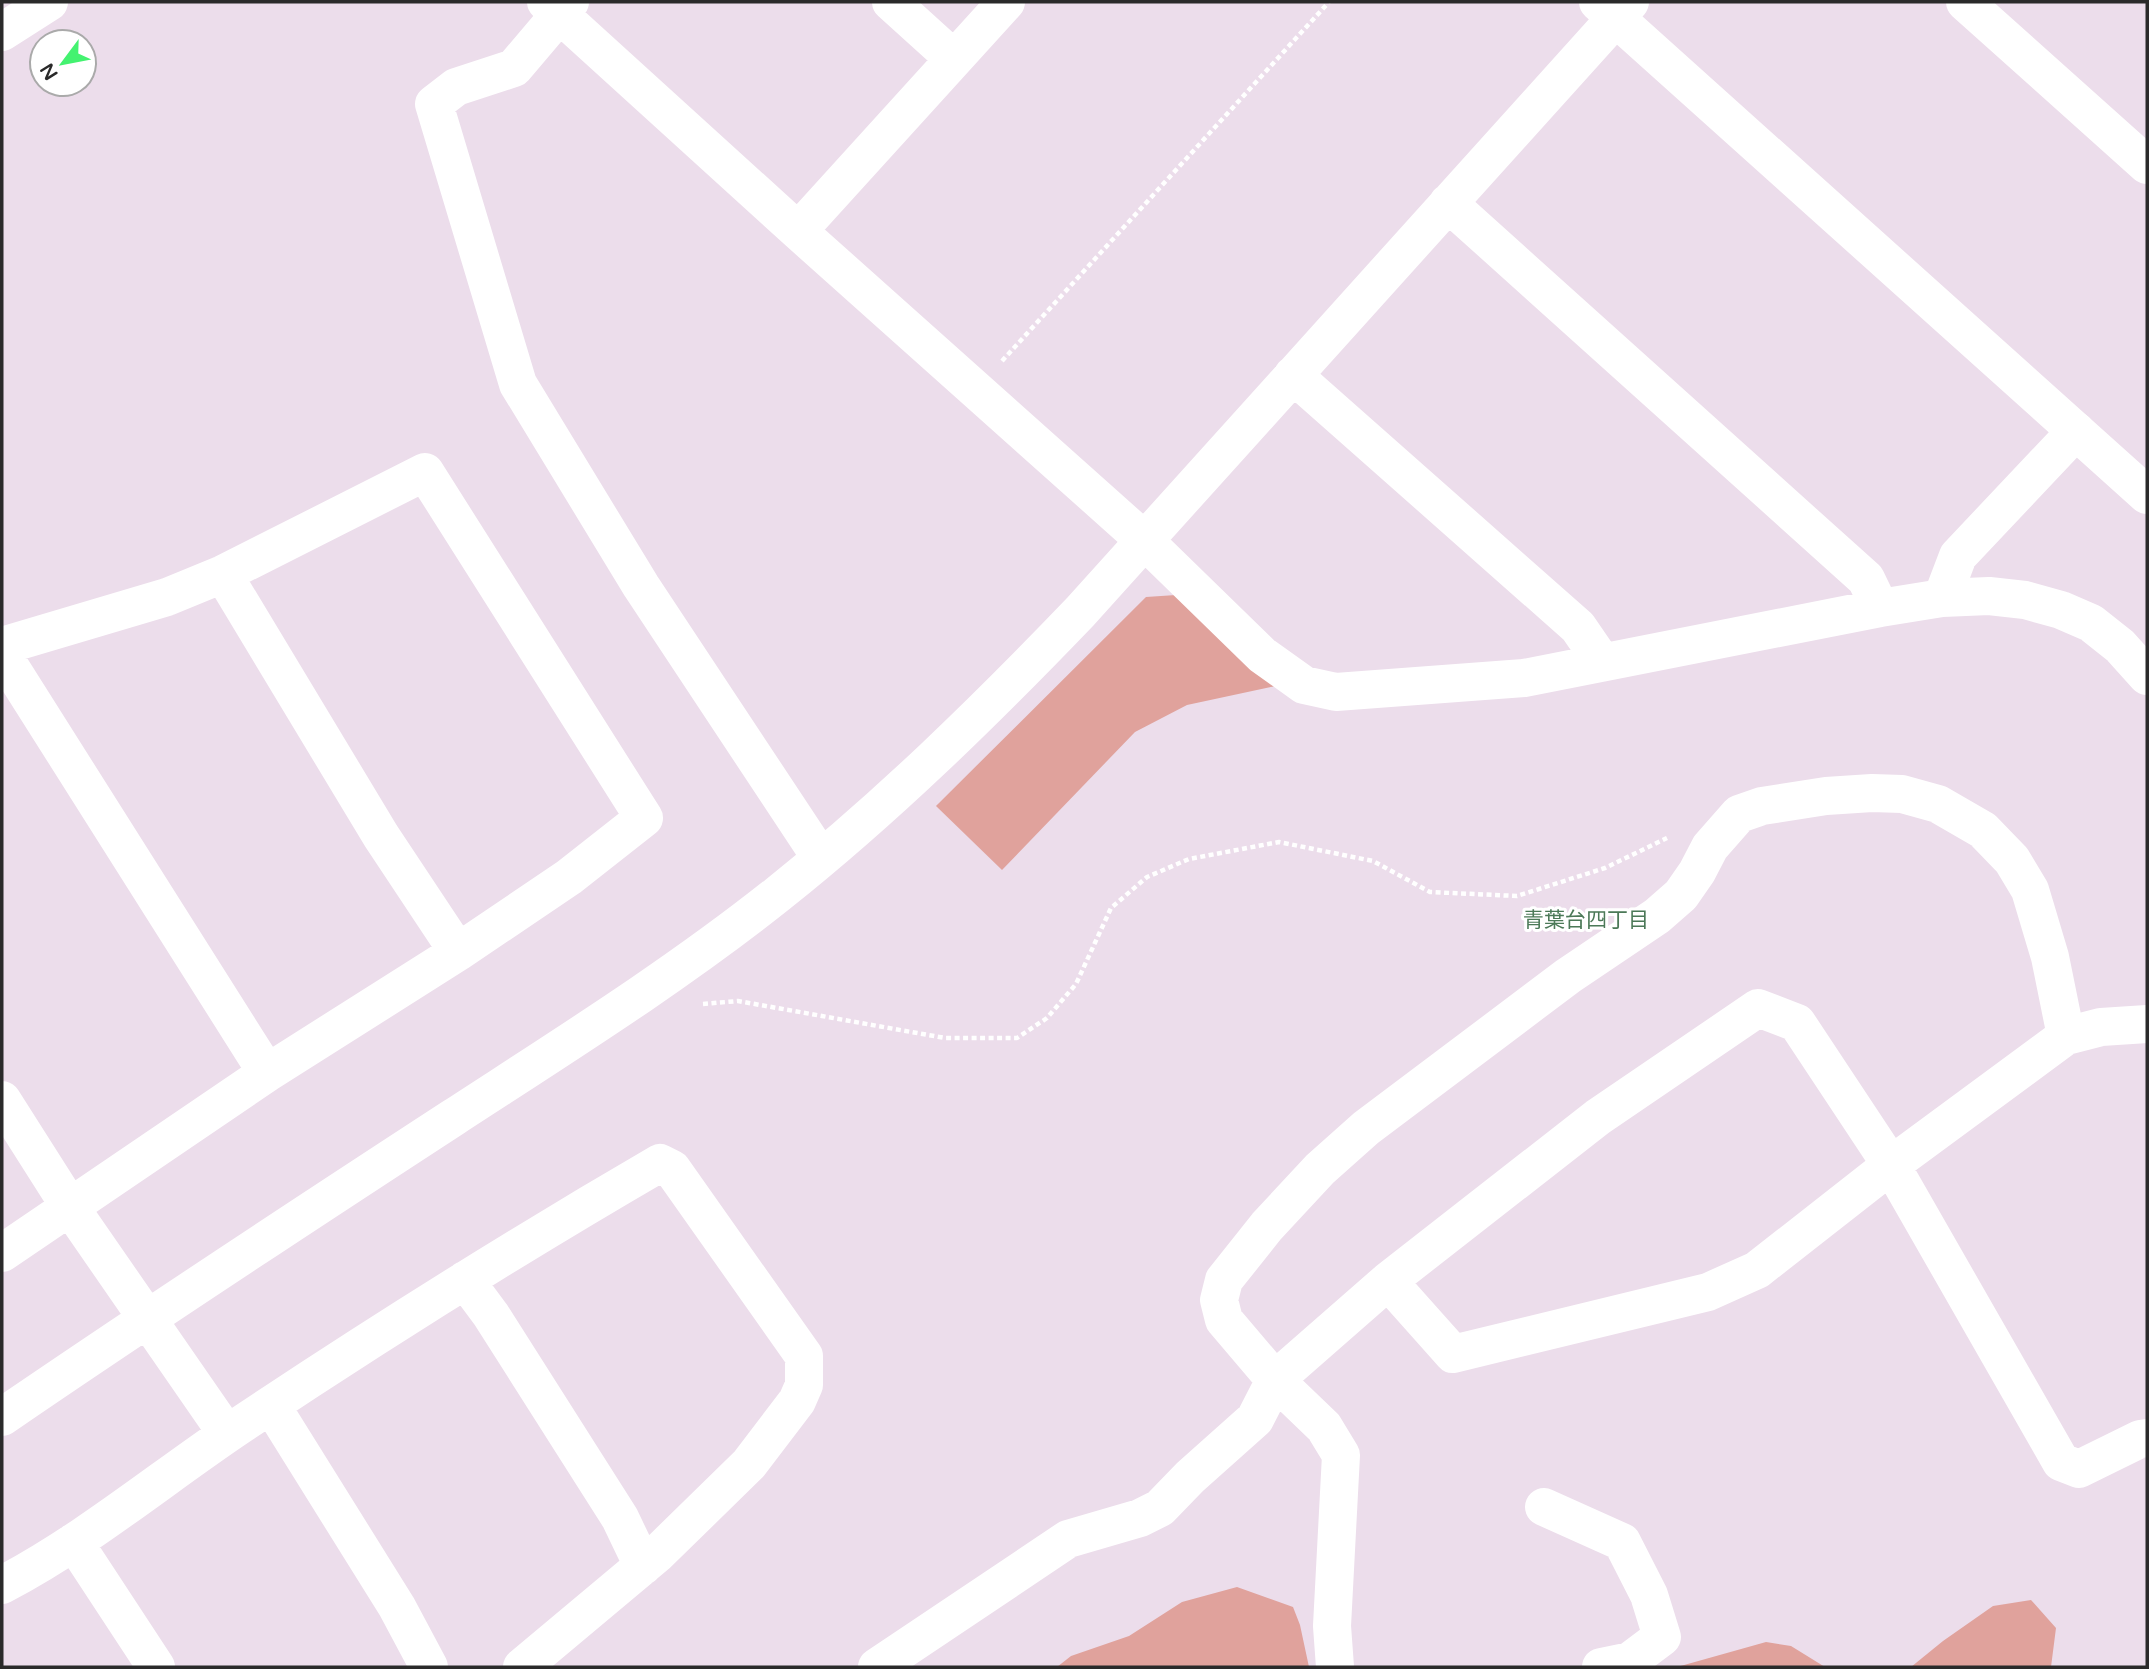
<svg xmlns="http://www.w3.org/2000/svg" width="2149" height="1669" font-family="'Varela Round','Noto Sans JP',sans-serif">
<rect width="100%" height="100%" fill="#ecddeb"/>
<!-- green -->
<path fill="#e0a29c" d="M1176 595 1280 685 1187 705 1135 732 1002 870 936 806 1146 597Z
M1237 1587 1293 1607 1300 1625 1309 1667H1057L1071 1656 1129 1636 1182 1602Z
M2031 1600 2056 1628 2051 1667H1911L1943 1641 1993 1606Z
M1766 1642 1791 1646 1825 1667H1677Z"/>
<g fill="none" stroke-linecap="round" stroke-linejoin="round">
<!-- path -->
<path stroke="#fff" stroke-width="4.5" stroke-dasharray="5 3.5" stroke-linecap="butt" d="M1002 361 1329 2
M703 1004 738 1001 945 1038H1017L1047 1018 1076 984 1111 908 1147 877 1189 859 1279 842 1373 861 1430 892 1517 896 1605 868 1667 838"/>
<!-- street -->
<path stroke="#fff" stroke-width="38" d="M546 2 798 231 1144 540 1262 655 1304 685 1336 692 1524 678 1880 608 1942 598 1989 596 2025 600 2061 610 2091 623 2120 646 2147 676
M570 2 514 68 456 87 434 104 518 384 641 586 821 858
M891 2 954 59
M1965 2 2147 165
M2 32 49 2
M1448 203 1866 579 1880 608
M798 231 1006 2
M1293 375 1578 627 1602 662
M223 574 381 836 458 952
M1942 598 1958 556 2076 431
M2 646 167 597 223 574 425 472 644 818 569 877 458 952 267 1073 2 1253
M2 654 267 1073
M2147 1024 2101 1027 2066 1036 1891 1165 1757 1270 1708 1292 1453 1354 1388 1281 1598 1117 1758 1008 1797 1023 1891 1165 2061 1462 2079 1469 2140 1439 2147 1438
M2 1100 70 1207 227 1434
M465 1280 491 1315 620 1518 643 1566
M271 1405 397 1607 429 1667
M2 1417C151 1315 302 1216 454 1117 563 1046 675 976 778 894 886 808 984 712 1080 612L1630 2
M1544 1507 1622 1542 1649 1595 1662 1637 1630 1661 1601 1667
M74 1542 156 1667
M2 1585C86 1541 160 1479 239 1426 377 1334 517 1246 660 1163L672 1169 804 1356V1385L797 1401 749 1464 657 1554 522 1667
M877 1667 1068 1539 1140 1518 1160 1508 1190 1477 1255 1419 1275 1380 1388 1281
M1335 1667 1332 1626 1341 1455 1324 1427 1275 1380 1224 1320 1219 1300 1224 1280 1267 1226 1320 1169 1366 1128 1568 976 1657 916 1681 895 1697 872 1710 847 1739 814 1762 806 1826 796 1872 793 1902 794 1938 804 1983 830 2012 860 2030 890 2050 957 2066 1036"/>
<!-- secondary -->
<path stroke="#fff" stroke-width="38" d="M1598 2 2147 495"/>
</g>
<g text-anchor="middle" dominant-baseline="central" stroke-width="6" stroke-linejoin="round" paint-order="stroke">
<!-- neighbourhood labels -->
<g font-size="21" fill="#4c7958" stroke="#fff">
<text x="1586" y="920">青葉台四丁目</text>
</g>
</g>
<!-- border -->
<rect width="2149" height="1669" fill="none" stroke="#2a2a2a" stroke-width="7"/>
<!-- north arrow -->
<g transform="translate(63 63) rotate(238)"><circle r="33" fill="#ffffff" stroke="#aaaaaa" stroke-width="2"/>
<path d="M0-5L12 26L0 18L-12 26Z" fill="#44f270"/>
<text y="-10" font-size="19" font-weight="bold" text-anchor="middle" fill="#2a2a2a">N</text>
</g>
</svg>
